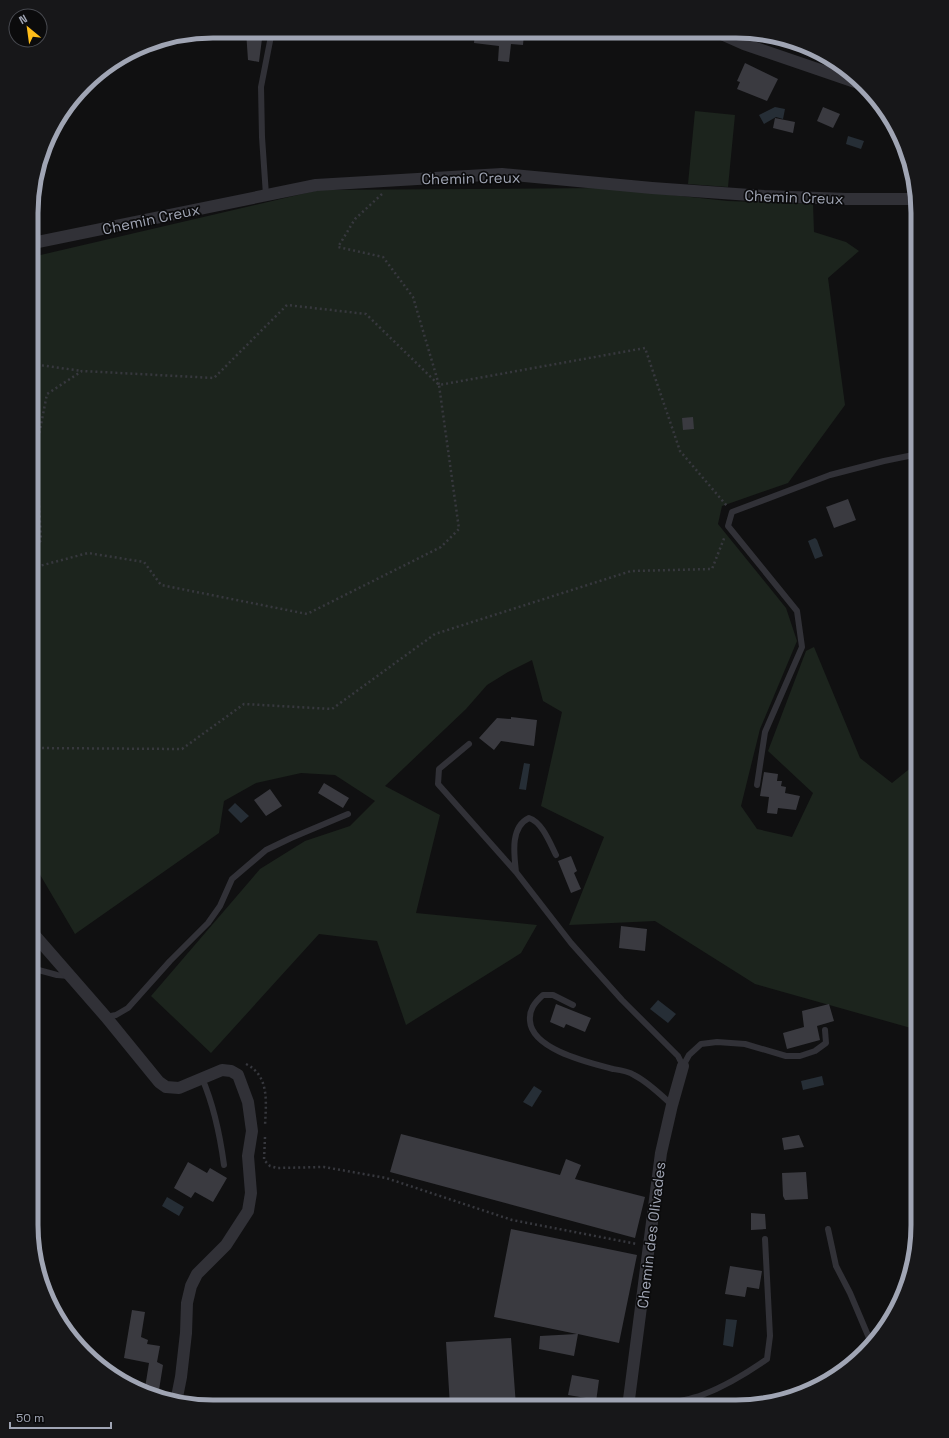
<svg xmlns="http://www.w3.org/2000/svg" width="949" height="1438" font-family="'Space Grotesk',sans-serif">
<rect width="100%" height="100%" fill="#101011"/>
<!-- green -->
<path fill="#1c241d" d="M695 111 735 115 728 187 688 184Z
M606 188 728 201 813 204 814 232 846 242 859 251 828 278 845 405 788 483 722 506 718 524 786 608 797 641 760 729 741 806 757 829 792 837 813 793 768 751 806 651 814 647 860 758 892 783 918 762V1030L755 984 655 921 569 925 604 837 541 806 562 712 543 701 532 660 508 672 487 685 466 709 385 786 440 815 416 913 537 925 521 953 406 1025 377 941 319 934 211 1053 151 996 260 869 305 841 350 826 375 801 335 775 301 773 256 783 224 801 219 833 75 934 32 861V257L319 190Z"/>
<!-- water -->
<path fill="#262e36" d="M775 107 785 109 783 119 776 117 764 124 759 115Z
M848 136 864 141 861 149 846 144Z
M815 538 817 540 823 556 815 559 808 541Z
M524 763 530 764 526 790 519 789Z
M235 803 249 816 241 823 228 810Z
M658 1000 676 1014 668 1023 650 1009Z
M822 1076 824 1085 803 1090 801 1081Z
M534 1086 542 1091 532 1107 523 1102Z
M167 1197 184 1207 179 1216 162 1206Z
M726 1319 737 1320 733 1347 723 1345Z"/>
<!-- building -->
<path fill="#3a3a40" d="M246 31H263L259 62 248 60Z
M475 32H498L524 34 523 45 511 44 509 62 498 61 499 46 474 43Z
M745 63 778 79 767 101 737 89 740 82 737 81Z
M823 107 840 114 833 128 817 121Z
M775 118 795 122 793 133 773 128Z
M693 417 694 429 683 430 682 418Z
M848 499 856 520 834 528 826 507Z
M511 717 537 720 534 746 501 741 494 750 479 738 497 718 511 719Z
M764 772 778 774 777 781H782L781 786 786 787 785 793 800 796 796 810 778 808 777 814 767 813 769 797 760 796Z
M324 783 349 798 343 808 318 793Z
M270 789 282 806 266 816 254 800Z
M571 856 577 871 574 873 581 889 571 893 558 861Z
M621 926 647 929 645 951 619 948Z
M556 1004 591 1018 585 1032 566 1024 564 1028 550 1022Z
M829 1004 834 1021 817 1026 820 1040 787 1049 783 1033 804 1027 802 1011Z
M401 1134 560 1175 566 1159 581 1165 575 1179 645 1197 635 1238 390 1172Z
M799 1135 804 1147 784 1150 782 1138Z
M188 1162 207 1173 210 1168 227 1178 213 1202 195 1192 191 1198 174 1188Z
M806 1172 808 1199 785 1200 783 1196 782 1173Z
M751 1213 765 1214 766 1229 751 1230Z
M511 1229 637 1255 619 1343 578 1334 574 1356 539 1349 540 1336 577 1334 494 1317Z
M730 1266 762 1271 759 1289 747 1287 745 1297 725 1294Z
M132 1310 145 1312 141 1337 148 1340 147 1344 160 1346 157 1362 163 1365 159 1390 145 1388 149 1363 124 1358Z
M511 1338 516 1406H450L446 1342Z
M572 1375 599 1380 596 1402 586 1401V1398L568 1395Z"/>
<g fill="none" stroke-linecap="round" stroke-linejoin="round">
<!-- path -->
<path stroke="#37383e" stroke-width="2.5" stroke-dasharray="2 3" stroke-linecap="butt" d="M382 194 355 219 338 247 383 257 413 297 439 385
M32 364 82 371
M32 555 41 540 36 450 47 394 82 371 214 378 287 305 366 314 439 385
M32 568 88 553 144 562 161 585 307 614 441 547 459 529 439 385 645 348 680 451 727 506
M32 748 182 749 244 704 332 709 435 634 631 571 712 569 725 536
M246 1064C270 1076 266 1103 265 1126
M265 1137 264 1160 270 1166 277 1168 324 1167 386 1178 512 1220 637 1244"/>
<!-- lane -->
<path stroke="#313137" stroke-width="6" d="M266 195 262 137 261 87 272 31
M469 744 439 769 438 784 516 872 571 943 622 1000 678 1056 683 1066
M757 785 765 732 802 647 797 611 728 526 732 512 830 475 884 461 918 454
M516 872C514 854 510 827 529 818 542 822 550 843 556 855
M31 968 57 975 69 976
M573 1005 553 995H543C534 1003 529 1010 530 1021 532 1050 591 1063 613 1069 620 1070 628 1071 634 1075 648 1082 660 1094 672 1105
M106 1017 116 1015 128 1008 170 961 208 923 220 906 232 879 266 850 291 838 348 814
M683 1066 689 1055 701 1044 717 1042 745 1044 786 1056H800L815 1051 826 1043 825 1030
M202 1078C214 1106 220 1135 224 1165
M828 1229 836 1266 850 1293 872 1345
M661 1407C674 1401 689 1400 702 1395 726 1386 747 1373 767 1359L770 1336 765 1239"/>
<!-- street -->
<path stroke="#313137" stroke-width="12" d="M717 32 744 44 864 85
M33 243 316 185 502 174 652 188 764 196 846 199H915
M31 931 106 1017 159 1082 166 1087 179 1088 222 1070 231 1071 238 1075 248 1102 252 1131 248 1156 251 1193 248 1211 226 1245 197 1274 191 1286 187 1303 186 1333 181 1377 176 1402
M628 1407 661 1153 672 1105 683 1066"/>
</g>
<g text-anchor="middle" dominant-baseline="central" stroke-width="3.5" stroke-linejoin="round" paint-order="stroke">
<!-- street labels -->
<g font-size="15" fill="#a0a5b4" stroke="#0b0b0c">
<text transform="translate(471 178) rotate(-1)">Chemin Creux</text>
<text transform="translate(794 197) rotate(2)">Chemin Creux</text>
<text transform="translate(151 219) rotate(-12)">Chemin Creux</text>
<text transform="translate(651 1235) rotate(-83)">Chemin des Olivades</text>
</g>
</g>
<!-- crop -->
<path d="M0 0H949V1438H0ZM213 38H736A175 175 0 0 1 911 213V1225A175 175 0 0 1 736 1400H213A175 175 0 0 1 38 1225V213A175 175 0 0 1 213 38Z" fill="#171719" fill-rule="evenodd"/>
<path fill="none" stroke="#a0a5b4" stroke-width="5" d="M213 38H736A175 175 0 0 1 911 213V1225A175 175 0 0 1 736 1400H213A175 175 0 0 1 38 1225V213A175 175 0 0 1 213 38Z"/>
<!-- north arrow -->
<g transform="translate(28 28) rotate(331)"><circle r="19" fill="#0b0b0c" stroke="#47494f"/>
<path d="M0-3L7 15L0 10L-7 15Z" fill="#ffbe1a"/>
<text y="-6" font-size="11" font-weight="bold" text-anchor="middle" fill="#a0a5b4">N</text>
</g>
<!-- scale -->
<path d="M10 1422v6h101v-6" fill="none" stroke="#a0a5b4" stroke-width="2"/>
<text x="16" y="1422" font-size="12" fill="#a0a5b4" stroke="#0b0b0c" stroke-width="3" paint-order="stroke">50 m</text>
</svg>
